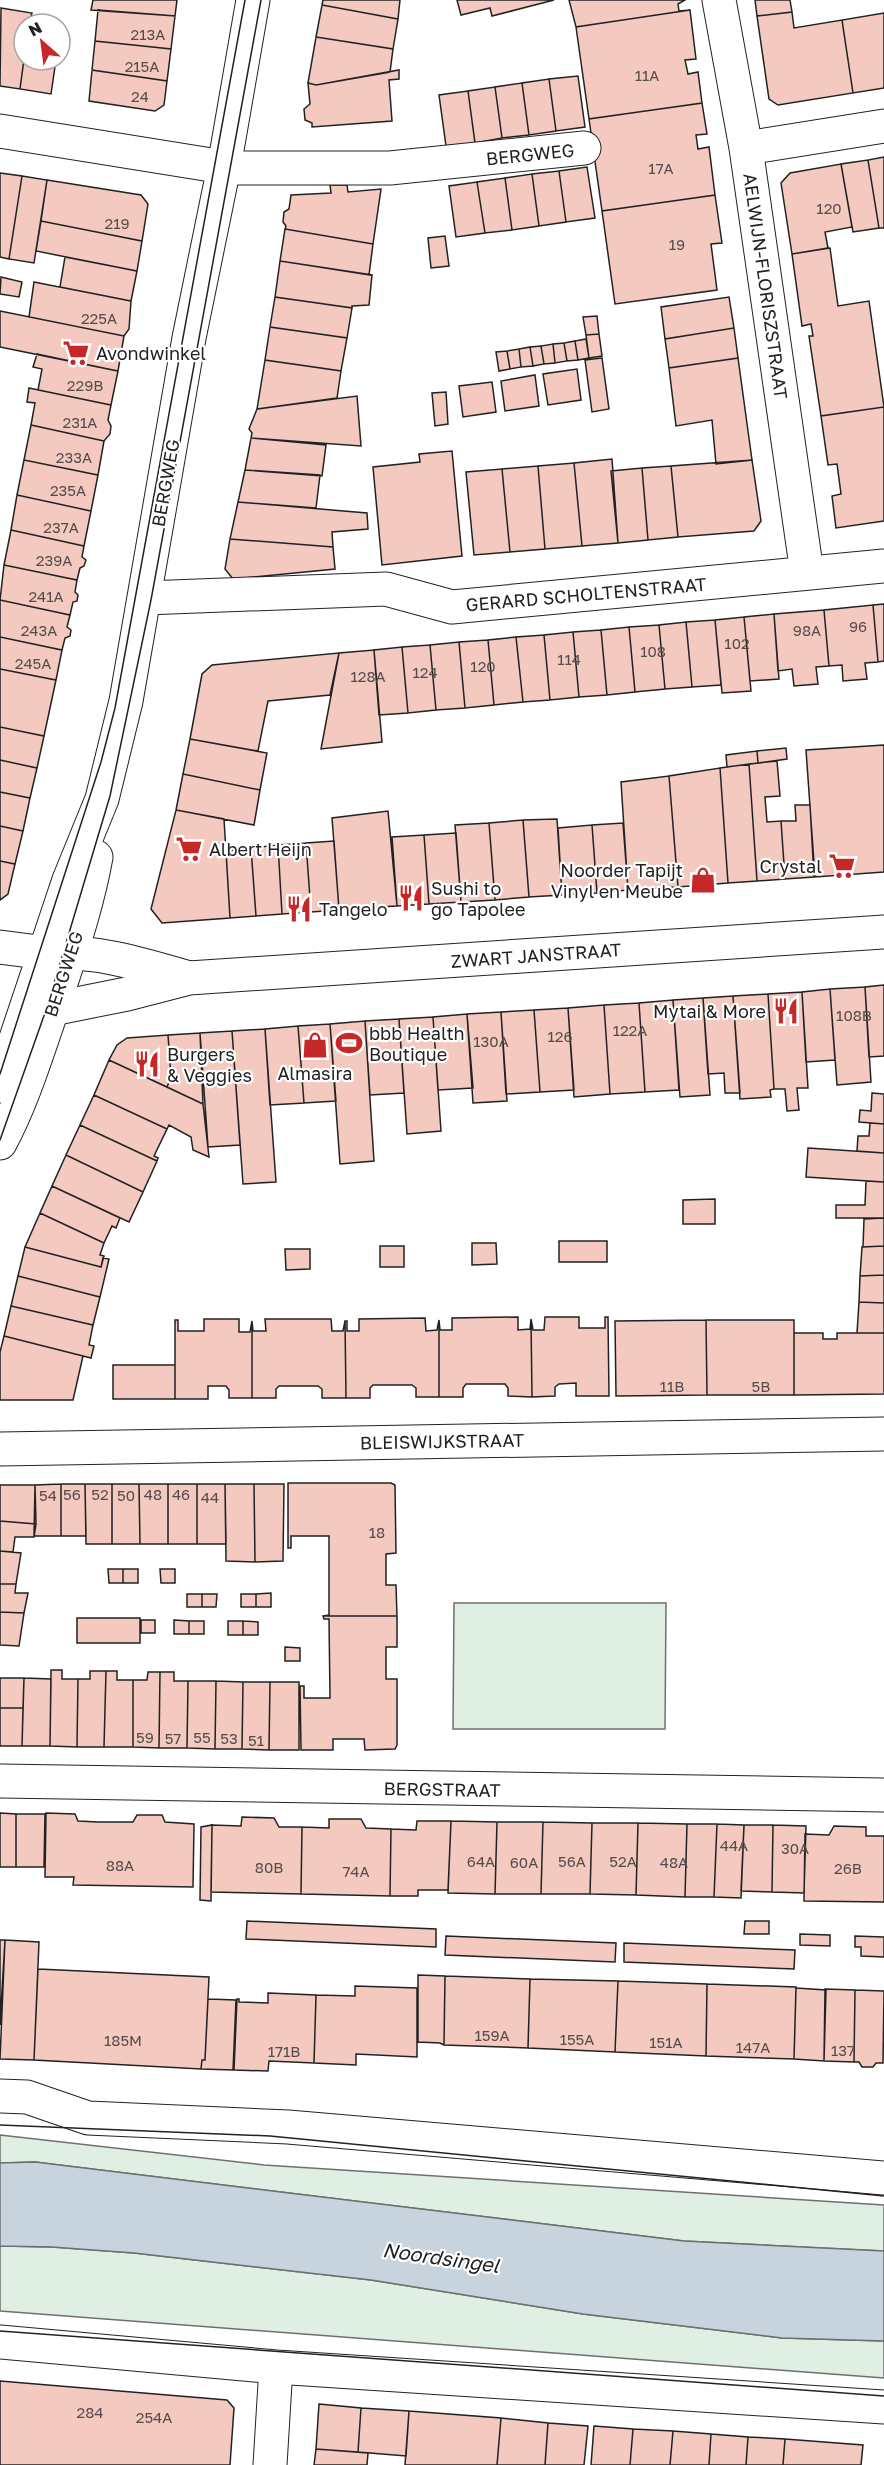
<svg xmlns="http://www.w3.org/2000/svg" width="884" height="2465" font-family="'Golos Text',sans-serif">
<rect width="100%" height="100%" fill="#fff"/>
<!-- green -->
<path fill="#e0efe3" stroke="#6f6f6f" stroke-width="1.5" d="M454 1603H666L665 1729H453Z
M0 2135 264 2165 884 2205V2251L684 2241 35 2162 0 2163Z
M0 2246 52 2247 134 2253 371 2280 583 2314 782 2338 884 2341V2378L0 2311Z"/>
<!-- water -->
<path fill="#c7d3dd" stroke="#6f6f6f" stroke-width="1.5" d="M35 2162 684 2241 884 2251V2341L782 2338 583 2314 371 2280 134 2253 52 2247 0 2246V2163Z"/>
<!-- building -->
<path fill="#f3c9c0" stroke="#222" stroke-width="1.5" d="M93 0H177L175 16 91 10Z
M323 0H400L398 19 322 5Z
M457 0H554L492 16 490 8 461 15Z
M569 0H685L678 4 679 11 690 10 576 27Z
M755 0H790L792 12 757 16Z
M322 5 398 19 393 49 316 37Z
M1 8 32 13 29 24H24V59L20 89 0 86Z
M98 10 175 16 171 49 95 41Z
M690 10 696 59 685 60 688 74 698 72 702 103 589 119 576 27Z
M792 12 794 28 842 20 853 93 778 105 769 99 757 16Z
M884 13V88L853 93 842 20Z
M316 37 393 49 390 72 316 85 308 83Z
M95 41 171 49 167 81 92 70Z
M24 59 56 60 51 94 20 89Z
M92 70 167 81 164 105 155 111 89 101Z
M399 70V79L389 80 392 121 312 127V123L305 120 304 109 310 104 308 83 316 85Z
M578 76 585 127 556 131 549 79Z
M549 79 556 131 529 135 522 83Z
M522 83 529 135 502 138 495 87Z
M495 87 502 138 475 143 468 91Z
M468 91 475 143 446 146 439 95Z
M702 103 707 134 696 135 698 149 709 147 715 195 602 211 589 119Z
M884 157V228H879L868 160Z
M868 160 879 228 853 232 841 164Z
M841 164 852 227 825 232 828 248 792 254 781 183 790 173Z
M587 167 595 218 566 222 559 171Z
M559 171 566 222 539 226 532 174Z
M0 173 22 176 9 259 0 257Z
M532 174 539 226 512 230 505 178Z
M22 176 47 180 34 263 9 259Z
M505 178 512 230 485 233 477 182Z
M47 180 141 195 148 204 142 241 41 221Z
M477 182 485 233 456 237 449 186Z
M330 185H347L348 192 381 189 373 244 285 229 286 226 283 222 284 212 289 209 291 195 331 193Z
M715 195 722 243 711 244 717 290 615 304 602 211Z
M41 221 142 241 137 271 36 251Z
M285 229 373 244 369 275 280 261Z
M445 236 449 266 431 268 428 238Z
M830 248 838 306 869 301 884 407 821 416 809 336H813L811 324 802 326 792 254Z
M65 257 137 271 131 301 60 287Z
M280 261 372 275 369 305 352 306V308L275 297Z
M1 277 22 282 19 297 0 294Z
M34 282 131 301 129 329 124 336 29 317Z
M275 297 352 308 347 338 270 327Z
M729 297 734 328 665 339 661 307Z
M0 311 124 336 118 371 0 347Z
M597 316 599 334 586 335 583 317Z
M270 327 347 338 341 371 265 360Z
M734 328 738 358 669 368 665 339Z
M599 334 602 356 589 358 586 335Z
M586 339 589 358 578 360 575 341Z
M575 341 578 360 567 361 564 343Z
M564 343 567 361 555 363 553 344Z
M553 344 555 363 544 364 541 346Z
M541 346 544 364 533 366 530 347Z
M530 347 533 366 521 367 519 349Z
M519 349 521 367 510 369 507 351Z
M507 351 510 369 499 371 496 352Z
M37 354 118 371 111 405 38 390 42 369 33 367Z
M602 358 609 409 592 412 585 360Z
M738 358 752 460 716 464 712 420 676 426 669 368Z
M265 360 341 371 337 398 257 409Z
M577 369 581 400 548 405 543 374Z
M535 375 539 406 505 411 501 381Z
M492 382 496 412 463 417 459 386Z
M29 388 111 405 108 420 111 426 110 434 104 441 31 425 35 403 27 402Z
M446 392 448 424 435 426 432 393Z
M357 396 361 446 251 438 252 433 249 429 257 409Z
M884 407V521L836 528 832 496 841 494 837 464 828 465 821 416Z
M31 425 104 441 98 475 24 460Z
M251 438 326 445 322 476 245 470Z
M452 451 462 556 382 565 373 467 420 462 419 454Z
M612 459 618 543 582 546 574 463Z
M24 460 98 475 91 511 17 495Z
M752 460 761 521 754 531 678 537 671 466Z
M574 463 582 546 545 549 538 466Z
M538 466 545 549 510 552 502 469Z
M671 466 678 537 648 540 642 468Z
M642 468 648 540 618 543 611 471Z
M502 469 510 552 474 555 466 472Z
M245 470 320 475 316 508 238 502Z
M17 495 91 511 84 546 11 530Z
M238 502 367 513 368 529 332 532 333 547 230 539Z
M11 530 84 546 82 557 86 560 84 566 80 568 77 580 4 565Z
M230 539 333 547 335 569 233 579 225 569Z
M4 565 77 580 75 592 78 595 77 601 73 602 70 615 0 600Z
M0 600 70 615 67 627 71 630 70 636 65 638 62 650 0 637Z
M884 604V661L878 662 873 605Z
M873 605 878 662 865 663 867 679 843 681 842 665 829 666 824 610Z
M824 610 829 666 816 667 818 684 794 686 792 669 778 671 774 614Z
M774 614 779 679 750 681 744 617Z
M744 617 751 691 722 693 715 620Z
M715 620 721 685 692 687 686 622Z
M686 622 692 687 665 689 659 625Z
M659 625 665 689 635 692 629 627Z
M629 627 635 692 607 695 601 630Z
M601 630 607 695 579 697 573 632Z
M573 632 579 697 550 700 544 635Z
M544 635 550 700 523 702 516 637Z
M0 637 62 650 56 680 0 669Z
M516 637 523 702 494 705 488 640Z
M488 640 494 705 465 708 459 642Z
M459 642 465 708 436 710 430 645Z
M430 645 436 710 408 713 402 647Z
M402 647 408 713 379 715 374 650Z
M374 650 382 742 321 749 339 653Z
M339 653 330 695 268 701 258 751 190 739 202 674 212 665Z
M0 669 56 680 44 736 0 727Z
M0 727 44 736 37 768 0 760Z
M190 739 267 753 260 790 183 774Z
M884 745V872L815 877 806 750Z
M786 748 787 759 758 763 757 751Z
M757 751 758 763 727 767 726 755Z
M0 760 37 768 30 798 0 792Z
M777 761 780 796 765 797 767 822 781 821 785 879 757 881 749 764Z
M749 764 757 881 728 883 720 768Z
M720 768 728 883 678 887 669 776Z
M183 774 260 790 254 825 176 810Z
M669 776 678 887 628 890 621 782Z
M0 792 30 798 23 831 0 826Z
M795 805H810L814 877 785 879 781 821H796Z
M176 810 224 819 230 918 162 923 151 909Z
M388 811 397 906 339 909 332 818Z
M557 819 562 895 529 897 523 820Z
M523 820 529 897 495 900 489 823Z
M489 823 495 900 461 902 455 825Z
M623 823 628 890 597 893 592 825Z
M592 825 597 893 562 895 558 828Z
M0 826 23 831 15 864 0 861Z
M456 833 461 902 429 904 424 835Z
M424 835 429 904 397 906 392 837Z
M334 841 339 910 311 912 306 843Z
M306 843 311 912 282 914 278 845Z
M278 845 282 914 256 916 251 848Z
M251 848 256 916 230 918 226 851Z
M0 861 15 864 8 894 0 900Z
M884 985V1056L869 1057 865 987Z
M865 987 871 1082 837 1085 830 989Z
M830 989 835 1060 806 1062 802 992Z
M802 992 808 1088H797L799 1110 787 1111 785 1089H774L768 994Z
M768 994 774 1089 770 1090 771 1097 740 1099 733 996Z
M733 996 740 1093H725L724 1073 708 1074 703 998Z
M703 998 710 1095 680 1097 673 1000Z
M673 1000 679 1090 645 1092 639 1003Z
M639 1003 645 1092 610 1094 604 1005Z
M604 1005 610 1094 574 1097 568 1008Z
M568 1008 574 1090 540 1092 534 1010Z
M534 1010 540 1092 506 1094 501 1012Z
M501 1012 507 1101 473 1103 467 1014Z
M467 1014 473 1088 438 1090 433 1017Z
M433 1017 441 1131 407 1134 399 1019Z
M399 1019 404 1093 370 1095 365 1021Z
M365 1021 374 1161 340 1164 330 1024Z
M330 1024 336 1101 304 1103 298 1026Z
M298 1026 304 1103 270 1105 265 1029Z
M265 1029 276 1182 243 1184 232 1031Z
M232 1031 240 1145 208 1147 200 1033Z
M200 1033 203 1104 167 1087 171 1077 168 1035Z
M168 1035 171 1077 167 1087 109 1060 117 1045 127 1038Z
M109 1060 203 1104 209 1157 193 1150 191 1137 169 1125 167 1129 94 1095Z
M872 1093 884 1094V1124L859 1122 860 1110 871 1111Z
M94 1095 167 1129 154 1156 158 1158 157 1161 80 1125Z
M870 1123 884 1124V1153L857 1151 858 1136H869Z
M80 1125 157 1161 143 1192 66 1155Z
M808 1148 884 1153V1182L806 1177Z
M66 1155 143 1192 129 1222 52 1186Z
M866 1181 884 1182V1218H836V1205H865Z
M52 1186 120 1218 116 1228 112 1226 104 1243 40 1213Z
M715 1199V1224H683V1200Z
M40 1213 104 1243 100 1255 104 1256 101 1267 25 1247Z
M884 1218V1246L863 1247 864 1219Z
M559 1241H607V1262H559Z
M472 1243H496L497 1264 472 1265Z
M380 1246H404V1267H380Z
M884 1246V1275L860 1276 862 1247Z
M25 1247 101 1267 103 1258 109 1259 100 1297 18 1276Z
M285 1249H310V1269L286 1270Z
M884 1275V1303L859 1302 860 1276Z
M18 1276 100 1297 93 1325 11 1306Z
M859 1302 884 1303V1333H857Z
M11 1306 93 1325 89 1345 94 1346 91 1358 4 1336Z
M518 1317V1330L530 1329 531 1319 532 1397 508 1396V1388L505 1384H466L463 1388V1397H439V1320L440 1330H452V1318Z
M545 1317H579V1328H605V1317H608L609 1396H576V1383L559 1384 555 1387V1396L532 1397 531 1319 533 1330H544Z
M425 1318 426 1331 437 1330 439 1320V1397H416V1388L412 1385H373L370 1388V1398H346L345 1321H347V1331H359V1319Z
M204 1319H239V1332H250L252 1321V1398H229V1390L226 1386H208V1399H175V1320H178V1331H204Z
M265 1319H331L332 1331H343L345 1321 346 1398H322V1389L318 1386H279L276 1389V1398H252V1321L253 1331H266Z
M706 1320H794V1395H707Z
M706 1320 707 1395 616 1396 615 1321Z
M794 1333H823V1339H837V1333H884V1394L794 1395Z
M4 1336 83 1356 73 1400H0V1352Z
M113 1365H175V1399H113Z
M288 1483H391L395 1485 396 1553 386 1554V1585H396L397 1616H323L329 1615V1536H291V1548H288Z
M61 1484H85L86 1536H61Z
M61 1484V1536H34L35 1485Z
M85 1484H112V1544H86Z
M112 1484H139L140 1544H112Z
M139 1484H168V1544H140Z
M168 1484H197V1544H168Z
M197 1484H225L226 1544H197Z
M225 1484H254L255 1562 226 1561Z
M254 1484H284L283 1561 255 1562Z
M0 1485H35L36 1524 0 1521Z
M0 1521 36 1524 34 1537H15L13 1552 0 1551Z
M0 1551 21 1553 16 1584H0Z
M108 1569H123V1583H109Z
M123 1569H138V1583H123Z
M160 1569H175V1583H161Z
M0 1584H16L15 1593H28L24 1613 0 1612Z
M271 1593V1607H256V1594Z
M187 1594H202V1607H187Z
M202 1594H217L216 1607H202Z
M241 1594H256V1607H241Z
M0 1612 24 1613 19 1646 0 1645Z
M323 1616H397V1647H386V1679H397V1745L395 1749 365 1750 364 1739H333V1750H301L300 1686H304V1698H330L329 1619H324Z
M77 1618H140V1643H77Z
M141 1620H155V1633H141Z
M174 1620 189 1621V1634H174Z
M189 1621H204V1634H189Z
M228 1621H243V1635H228Z
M243 1621 258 1622V1635H243Z
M285 1647 300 1648V1661H285Z
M51 1670H62V1679H78L77 1747 50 1746Z
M90 1671H106L104 1747H77L78 1679H90Z
M106 1671H117V1680H133V1747H104Z
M148 1672H160L159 1748 133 1747V1680H147Z
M160 1672H174V1681H188L187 1748H159Z
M0 1678H24L23 1708H0Z
M24 1678 51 1679 50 1746H22Z
M188 1681H216L215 1749 187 1748Z
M216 1681 243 1682 242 1749H215Z
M243 1682H270L269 1750 242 1749Z
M270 1682H299V1750H269Z
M0 1708H23L22 1746H0Z
M0 1813 16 1814V1867H0Z
M46 1813 75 1814 78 1821 98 1822H133L137 1815H162L165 1822 194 1824 193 1887 73 1885 74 1877H45Z
M16 1814H45L44 1867H16Z
M242 1817 274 1818 279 1827H302L301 1894 211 1892 212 1825 241 1826Z
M329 1819H361L366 1828 391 1829 390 1896 301 1894 302 1827 329 1828Z
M417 1821H451L448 1890H418V1896H390L391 1829 416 1830Z
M451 1821 497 1822 495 1894 448 1893Z
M497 1822H543L541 1894H495Z
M543 1822 592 1823 590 1894H541Z
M592 1823H638L636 1895 590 1894Z
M638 1823 687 1824 685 1897 636 1895Z
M687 1824H717L714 1897H685Z
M717 1824 744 1825 741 1898 714 1897Z
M212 1825 211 1901 200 1900 201 1827Z
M744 1825H773L772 1892 741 1891Z
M773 1825 806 1826 804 1893 772 1892Z
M834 1826 866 1827V1836H884V1902L804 1901 805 1834 829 1835Z
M247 1921 436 1929V1947L246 1939Z
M745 1921H769V1934H744Z
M800 1934 830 1935V1946L800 1945Z
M446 1936 616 1943 615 1962 445 1955Z
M855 1936 884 1937V1957L861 1956V1947H855Z
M0 1940H5L0 2025Z
M5 1940 39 1942 34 2060 0 2059Z
M624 1943 795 1950 794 1969 624 1962Z
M38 1969 209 1977 205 2060H202L201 2069 34 2060Z
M418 1975 445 1976 444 2045 440 2043 418 2042Z
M445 1976 530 1979 528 2048 444 2045Z
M530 1979 618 1981 615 2052 528 2048Z
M618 1981 707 1984 706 2056 615 2052Z
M707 1984 796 1987 794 2059 706 2056Z
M355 1986 417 1988V2057L356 2054V2065L314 2063 316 1995 355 1996Z
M796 1988 826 1990 824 2061 794 2059Z
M825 1989 855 1990 854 2062 824 2061Z
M855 1990 884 1991 883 2063H876L873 2067H862L859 2062H854Z
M268 1993 316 1995 314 2063 269 2061 268 2071 234 2070 237 1999H239V2002L268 2003Z
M208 1999 236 2000 233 2070 201 2069 202 2060H205Z
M0 2381 227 2400 234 2408 230 2465H0Z
M319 2404 361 2408 358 2452 316 2449Z
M361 2408 409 2411 406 2456 358 2452Z
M409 2411 501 2418 497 2465H405Z
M501 2418 548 2423 545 2465H497Z
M548 2423 588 2426 584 2465H545Z
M594 2426 633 2429 630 2465H591Z
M633 2429 673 2431 670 2465H630Z
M673 2431 711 2434 709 2465H670Z
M711 2434 748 2437 746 2465H709Z
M748 2437 785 2439 783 2465H746Z
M785 2439 863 2445 861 2465H783Z
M316 2449 368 2453 367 2465H314Z"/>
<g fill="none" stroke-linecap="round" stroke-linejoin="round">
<!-- minor casing -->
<g stroke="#222" stroke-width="35">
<path id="minor" d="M719 0 746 148 807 573
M0 131 230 168H390L584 148
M746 148 884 126
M145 598 386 589 452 607 884 566
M46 953C96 950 141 964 189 978
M52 1009 127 994 189 978 884 932
M0 1449 884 1434
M0 1781 884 1795
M0 2096 27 2097 88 2118 288 2127 884 2178
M0 2342 276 2367 884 2407
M270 2465 276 2367"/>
</g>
<!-- tertiary casing -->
<g stroke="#222" stroke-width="35">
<path id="tertiary" d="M0 947 46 953
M0 1086 69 880 102 799 126 701 189 338 224 167 253 0
M0 1143C23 1100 37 1053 53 1007 69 958 87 908 96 857"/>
</g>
<!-- minor -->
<use href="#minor" stroke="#fff" stroke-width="33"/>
<!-- tertiary -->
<use href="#tertiary" stroke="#fff" stroke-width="33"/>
<!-- tram -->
<path stroke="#222" stroke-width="1.5" d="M0 1074 101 762 115 708 245 0
M0 1140 46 1010 110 796 151 600 261 0
M0 2125 270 2136 884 2196
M0 2331 884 2396"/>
</g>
<!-- icons -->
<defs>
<g id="supermarket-bare" transform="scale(2.07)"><path d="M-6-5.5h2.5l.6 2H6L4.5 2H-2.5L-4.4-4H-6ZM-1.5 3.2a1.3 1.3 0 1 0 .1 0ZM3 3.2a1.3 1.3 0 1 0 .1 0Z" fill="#c62828" stroke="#fff" stroke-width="2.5" paint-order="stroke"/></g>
<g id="shop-bare" transform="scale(2.07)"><path d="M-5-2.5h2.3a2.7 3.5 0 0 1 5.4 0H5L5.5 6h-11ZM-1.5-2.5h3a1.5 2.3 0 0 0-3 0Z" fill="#c62828" stroke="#fff" stroke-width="2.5" paint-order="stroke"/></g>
<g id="restaurant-bare" transform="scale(2.07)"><path d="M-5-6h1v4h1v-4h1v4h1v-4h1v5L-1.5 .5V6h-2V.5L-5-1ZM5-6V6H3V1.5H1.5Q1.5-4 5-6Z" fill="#c62828" stroke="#fff" stroke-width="2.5" paint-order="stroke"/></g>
<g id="stadium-bare" transform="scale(2.07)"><path d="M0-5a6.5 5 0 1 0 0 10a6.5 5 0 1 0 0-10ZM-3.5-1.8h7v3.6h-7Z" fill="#c62828" stroke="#fff" stroke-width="2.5" paint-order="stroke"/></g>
</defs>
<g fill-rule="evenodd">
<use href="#supermarket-bare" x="76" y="353"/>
<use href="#supermarket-bare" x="189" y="849"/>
<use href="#supermarket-bare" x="842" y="866"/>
<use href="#shop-bare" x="703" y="880"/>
<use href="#restaurant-bare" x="411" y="898"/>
<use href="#restaurant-bare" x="299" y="909"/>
<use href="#restaurant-bare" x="786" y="1011"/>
<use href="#stadium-bare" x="349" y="1043"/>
<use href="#shop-bare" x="315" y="1045"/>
<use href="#restaurant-bare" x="147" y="1064"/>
</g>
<g text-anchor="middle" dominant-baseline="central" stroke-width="4.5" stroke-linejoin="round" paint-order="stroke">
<!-- number labels -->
<g font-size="15" fill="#564c4a">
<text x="148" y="34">213A</text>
<text x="142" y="66">215A</text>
<text x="647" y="75">11A</text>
<text x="140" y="96">24</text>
<text x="661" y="168">17A</text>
<text x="829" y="208">120</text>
<text x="117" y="223">219</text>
<text x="677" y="244">19</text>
<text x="99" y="318">225A</text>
<text x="85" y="385">229B</text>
<text x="80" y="422">231A</text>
<text x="74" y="457">233A</text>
<text x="68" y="490">235A</text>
<text x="61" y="527">237A</text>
<text x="54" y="560">239A</text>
<text x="46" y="596">241A</text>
<text x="858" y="626">96</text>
<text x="39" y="630">243A</text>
<text x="807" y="630">98A</text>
<text x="737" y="643">102</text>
<text x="653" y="651">108</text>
<text x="569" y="659">114</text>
<text x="33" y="663">245A</text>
<text x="483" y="666">120</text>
<text x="425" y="672">124</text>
<text x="368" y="676">128A</text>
<text x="854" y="1015">108B</text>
<text x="630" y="1030">122A</text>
<text x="560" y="1036">126</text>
<text x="491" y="1041">130A</text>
<text x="672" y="1386">11B</text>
<text x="761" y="1386">5B</text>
<text x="72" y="1494">56</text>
<text x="100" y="1494">52</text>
<text x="153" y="1494">48</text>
<text x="181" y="1494">46</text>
<text x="48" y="1495">54</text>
<text x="126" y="1495">50</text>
<text x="210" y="1497">44</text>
<text x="377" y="1532">18</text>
<text x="145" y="1737">59</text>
<text x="202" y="1737">55</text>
<text x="173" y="1738">57</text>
<text x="229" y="1738">53</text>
<text x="256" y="1740">51</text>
<text x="734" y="1845">44A</text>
<text x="795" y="1848">30A</text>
<text x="481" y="1861">64A</text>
<text x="572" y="1861">56A</text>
<text x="623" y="1861">52A</text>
<text x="524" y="1862">60A</text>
<text x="674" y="1862">48A</text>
<text x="120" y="1865">88A</text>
<text x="269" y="1867">80B</text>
<text x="848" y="1868">26B</text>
<text x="356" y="1871">74A</text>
<text x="492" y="2035">159A</text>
<text x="577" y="2039">155A</text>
<text x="123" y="2040">185M</text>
<text x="666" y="2042">151A</text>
<text x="753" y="2047">147A</text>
<text x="843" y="2050">137</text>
<text x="284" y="2051">171B</text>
<text x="90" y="2412">284</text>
<text x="154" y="2417">254A</text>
</g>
<!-- street labels -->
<g font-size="18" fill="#222" stroke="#fff">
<text transform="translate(530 154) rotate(-6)">BERGWEG</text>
<text transform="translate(766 286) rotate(82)">AELWIJN-FLORISZSTRAAT</text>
<text transform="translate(165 483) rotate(-80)">BERGWEG</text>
<text transform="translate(586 594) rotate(-5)">GERARD SCHOLTENSTRAAT</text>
<text transform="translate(536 955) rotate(-4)">ZWART JANSTRAAT</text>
<text transform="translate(63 974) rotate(-72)">BERGWEG</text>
<text transform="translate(442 1441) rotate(-1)">BLEISWIJKSTRAAT</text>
<text transform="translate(442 1789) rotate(1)">BERGSTRAAT</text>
</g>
<!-- poi labels -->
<g font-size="18" fill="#222" stroke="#fff" text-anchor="start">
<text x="96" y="353">Avondwinkel</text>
<text x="209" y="849">Albert Heijn</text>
<text x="822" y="866" text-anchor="end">Crystal</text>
<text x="683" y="870" text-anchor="end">Noorder Tapijt<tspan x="683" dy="21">Vinyl en Meube</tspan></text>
<text x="431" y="888">Sushi to<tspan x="431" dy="21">go Tapolee</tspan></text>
<text x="319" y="909">Tangelo</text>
<text x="766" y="1011" text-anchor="end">Mytai &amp; More</text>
<text x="369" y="1033">bbb Health<tspan x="369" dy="21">Boutique</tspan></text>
<text x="167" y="1054">Burgers<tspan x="167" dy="21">&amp; Veggies</tspan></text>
<text x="315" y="1073" text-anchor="middle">Almasira</text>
</g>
<!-- water labels -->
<g font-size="20" font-style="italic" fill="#222" stroke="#fff">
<text transform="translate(441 2257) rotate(8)">Noordsingel</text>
</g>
</g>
<!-- north arrow -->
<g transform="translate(42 42) rotate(332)"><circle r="28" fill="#ffffff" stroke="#a7a7a7" stroke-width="1.5"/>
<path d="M0-4.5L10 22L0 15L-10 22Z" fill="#c62828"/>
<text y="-9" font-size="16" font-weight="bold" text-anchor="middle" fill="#222222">N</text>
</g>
</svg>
